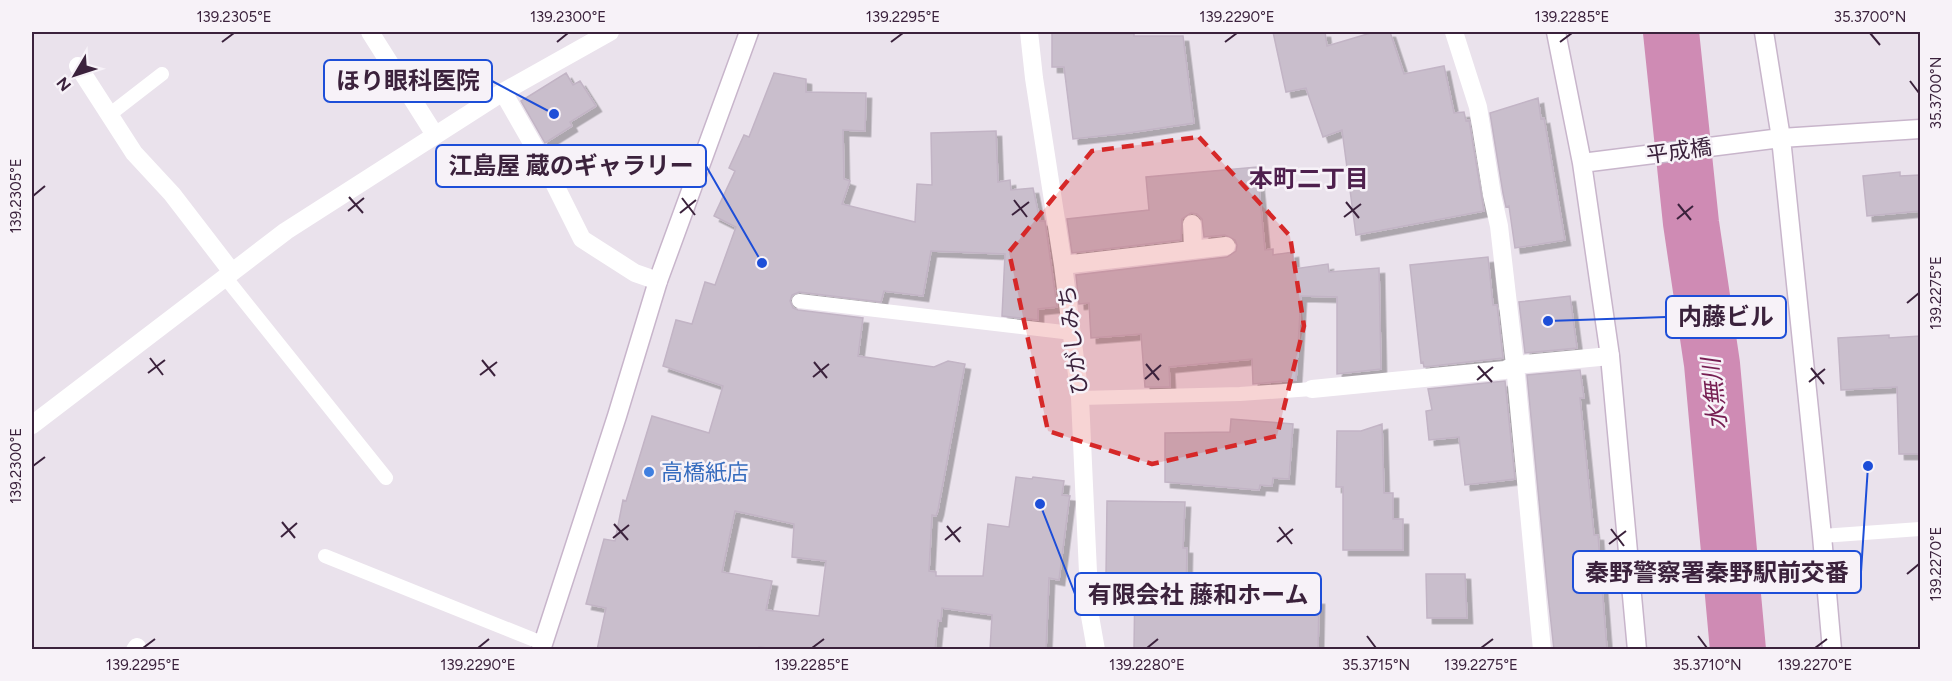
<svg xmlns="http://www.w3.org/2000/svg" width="1952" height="681" font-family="Figtree,'Noto Sans JP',sans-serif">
<defs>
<filter id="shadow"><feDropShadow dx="5.5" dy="5.5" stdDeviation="0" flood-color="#0004"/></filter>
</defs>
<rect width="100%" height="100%" fill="#eae2ec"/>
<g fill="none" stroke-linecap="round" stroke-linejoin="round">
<!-- river -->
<path stroke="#cf8bb4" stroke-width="56" d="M1671 32 1691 223 1712 364 1738 650"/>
</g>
<!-- building -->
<path fill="#c9becc" stroke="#c2b4c5" stroke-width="1.5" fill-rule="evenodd" filter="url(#shadow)" d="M1052 32H1134V36H1183L1194 123 1128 133 1073 139 1064 67H1052Z
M1273 32H1325L1327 46 1374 32H1390L1404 74 1444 66 1454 113 1464 112 1466 121 1469 120 1484 211 1356 235 1342 130 1323 137 1306 88 1286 92Z
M566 73 573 85 580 81 596 106 570 122 572 126 545 143 521 101Z
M774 73 806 79V92L866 93 865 131 843 130 844 179 850 181 842 204 915 222 917 184 932 185 931 133 996 131 998 182 1010 180 1011 190 1033 188 1040 221H1045L1057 307 1038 309V320L1002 316 1005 254 931 251 923 296 884 291 881 302 799 292 792 295 790 301 793 308 798 310 863 318 858 356 934 367 948 361 965 364 938 510 936 516 932 515 929 571 936 572V576H983L988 524 1009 527 1016 477 1032 479 1033 477 1064 481 1062 495 1070 496 1069 501 1059 580 1049 578 1046 650H990L992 615 942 608 941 621 938 620 935 650H787L759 647V650H597L606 608 586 604 604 539 615 541 623 500 626 501 652 416 709 433 723 386 663 366 676 320 692 324 705 282 715 285 736 227 714 216 735 171 729 168 744 135 749 137ZM735 511 794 524 792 557 826 561 819 616 766 610 772 581 722 572Z
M1538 98 1541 119 1544 118 1565 240 1515 248 1509 206 1506 207 1503 193 1490 113Z
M1257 167 1265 250 1273 249V255L1293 252 1294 269 1328 264 1329 272 1379 268 1381 369 1337 374V297L1301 296 1296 380 1253 384 1252 359 1169 367 1170 387H1145L1141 334 1091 338 1089 303 1079 304 1076 275 1227 257 1236 251 1237 245 1235 240 1225 235 1204 237 1202 219 1197 214 1191 213 1182 219 1181 240 1072 253 1067 219 1149 210 1146 177Z
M1900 172V176L1920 175V211L1867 216 1863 176Z
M1488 257 1493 305H1497L1503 358 1424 367 1423 362 1421 363 1410 265Z
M1570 296 1577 348 1525 353 1519 302Z
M1889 335V338L1920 336V454H1899L1897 387 1841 390 1838 338Z
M1580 370 1584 398H1580L1594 535H1598L1607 650H1554L1548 595 1527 375Z
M1505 381 1515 479 1465 485 1459 437 1429 440 1426 411 1432 410 1428 389Z
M1231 419 1293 424 1289 479 1273 478 1272 486 1260 485 1259 490 1165 482V433L1230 432Z
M1382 424 1384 493H1393V519H1403V550H1343V487H1336L1337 431H1361Z
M1107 501 1185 502 1183 548H1187L1186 597 1319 599 1318 650H1134L1135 577 1106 576Z
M1426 574H1465L1467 618H1427Z"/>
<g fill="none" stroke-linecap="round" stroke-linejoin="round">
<!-- secondary casing -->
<g stroke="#c8b5cb" stroke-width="21">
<path id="secondary" d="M1556 32 1582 163 1610 356 1637 650
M1764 32 1781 138 1822 536 1832 650
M1582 163 1781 138 1920 129
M541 650 617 416 658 281 749 32"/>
</g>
<!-- lane -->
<path stroke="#fff" stroke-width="14" d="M109 115 162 74
M225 277 386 478
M799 301 1072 333
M1080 398 1240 394 1312 389
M1822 536 1920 529
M325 556 542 643"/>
<!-- street -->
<path stroke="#fff" stroke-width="18" d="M370 32 435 135
M1029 32 1034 78 1063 265 1080 398 1090 616 1096 650
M1454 32 1478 107 1492 195 1499 226 1515 365 1542 650
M78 66 134 153 172 194 232 272
M503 92 547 169 582 239 635 273 658 281
M1192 224 1193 250
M1063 265 1226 246
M1312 389 1505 370 1515 365 1610 356
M32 425 286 231 503 92 610 32
M135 650 137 647"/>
<!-- secondary -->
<use href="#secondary" stroke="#fff" stroke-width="18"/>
</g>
<!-- marked area -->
<path fill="#d62828" fill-opacity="0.2" stroke="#d62828" stroke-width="4.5" stroke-dasharray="12 8" stroke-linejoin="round" d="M1199 137 1290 236 1304 326 1277 436 1152 464 1048 431 1009 252 1092 151Z"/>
<!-- ticks -->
<path fill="none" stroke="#3b223c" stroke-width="2" d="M1870 33 1880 45M222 42 234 33M557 42 568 33M891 42 903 33M1225 42 1237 33M1560 42 1572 33M1910 81 1919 93M33 196 45 186M349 197 363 213M682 198 695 215M1014 200 1027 217M1346 202 1359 218M1678 204 1691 220M348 211 364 198M680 213 696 200M1012 215 1029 202M1344 217 1361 204M1677 219 1693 206M1907 303 1919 293M150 358 163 375M482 360 495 376M814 362 827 378M1146 364 1159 380M1478 366 1492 382M1811 368 1824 384M148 373 165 360M480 375 497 362M813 377 829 364M1145 379 1161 365M1477 380 1493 367M1809 382 1825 369M33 466 45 457M282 522 295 538M614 524 628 540M947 526 960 542M1279 527 1292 544M1611 529 1624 546M281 537 297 523M613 538 629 525M945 540 961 527M1277 542 1293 529M1609 544 1626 531M1907 574 1919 564M1367 636 1376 648M1698 636 1707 648M143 648 155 639M478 648 489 639M812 648 824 639M1147 648 1158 639M1481 648 1493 639M1815 648 1827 639"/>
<!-- markers -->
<circle fill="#3f7fe0" stroke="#f7f2f8" stroke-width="2" cx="649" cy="472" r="6"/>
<g text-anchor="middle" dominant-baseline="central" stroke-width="5" stroke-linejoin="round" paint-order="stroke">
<!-- street labels -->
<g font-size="22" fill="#3b223c" stroke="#f7f2f8">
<text transform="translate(1679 151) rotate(-8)">平成橋</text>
<text transform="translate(1073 340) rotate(-97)">ひがしみち</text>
</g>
<!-- shop labels -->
<g font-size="22" fill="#366cbe" stroke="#f7f2f8" text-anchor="start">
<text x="661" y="472">高橋紙店</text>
</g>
<!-- neighbourhood labels -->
<g font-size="24" font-weight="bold" fill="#4e1f4d" stroke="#f7f2f8">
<text x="1309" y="178">本町二丁目</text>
</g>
<!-- water labels -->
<g font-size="24" font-style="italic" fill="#761e52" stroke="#f7f2f8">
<text transform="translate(1714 394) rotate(-96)">水無川</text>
</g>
</g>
<!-- callouts -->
<path fill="none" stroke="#1d4ed8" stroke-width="2" d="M554 114L492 81M762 263L706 166M1548 321L1666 317M1868 466L1861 572M1040 504L1075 594"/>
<g fill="#1d4ed8" stroke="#f7f2f8" stroke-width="2">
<circle cx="554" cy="114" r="6"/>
<circle cx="762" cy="263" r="6"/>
<circle cx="1548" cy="321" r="6"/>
<circle cx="1868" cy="466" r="6"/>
<circle cx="1040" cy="504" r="6"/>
</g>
<g fill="#f7f2f8" stroke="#1d4ed8" stroke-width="2">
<rect x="324" y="60" width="168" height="42" rx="6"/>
<rect x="436" y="145" width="270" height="42" rx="6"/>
<rect x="1666" y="296" width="120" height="42" rx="6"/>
<rect x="1573" y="551" width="288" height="42" rx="6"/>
<rect x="1075" y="573" width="246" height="42" rx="6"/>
</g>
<g font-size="24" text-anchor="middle" font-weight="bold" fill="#3b223c">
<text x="408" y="89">ほり眼科医院</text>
<text x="571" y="174">江島屋 蔵のギャラリー</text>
<text x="1726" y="325">内藤ビル</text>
<text x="1717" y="581">秦野警察署秦野駅前交番</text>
<text x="1198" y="603">有限会社 藤和ホーム</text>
</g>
<!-- border -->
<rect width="1952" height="681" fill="none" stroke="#f7f2f8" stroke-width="66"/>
<!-- north arrow -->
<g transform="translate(75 75) rotate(231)" stroke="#f7f2f8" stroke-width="4.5" paint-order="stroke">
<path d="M0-4.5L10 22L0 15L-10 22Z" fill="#3b223c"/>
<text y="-9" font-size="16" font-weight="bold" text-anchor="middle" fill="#3b223c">N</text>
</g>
<rect x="33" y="33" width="1886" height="615" fill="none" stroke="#3b223c" stroke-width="2"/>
<g font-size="15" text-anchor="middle" fill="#3b223c">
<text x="234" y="22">139.2305°E</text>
<text x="568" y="22">139.2300°E</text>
<text x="903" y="22">139.2295°E</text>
<text x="1237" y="22">139.2290°E</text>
<text x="1572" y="22">139.2285°E</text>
<text x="1870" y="22">35.3700°N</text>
<text transform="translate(1936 93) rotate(-90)" y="5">35.3700°N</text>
<text transform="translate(16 196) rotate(-90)" y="5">139.2305°E</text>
<text transform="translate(1936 293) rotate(-90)" y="5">139.2275°E</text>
<text transform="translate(16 466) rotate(-90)" y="5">139.2300°E</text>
<text transform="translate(1936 564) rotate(-90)" y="5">139.2270°E</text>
<text x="143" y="670">139.2295°E</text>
<text x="478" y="670">139.2290°E</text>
<text x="812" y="670">139.2285°E</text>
<text x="1147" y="670">139.2280°E</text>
<text x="1376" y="670">35.3715°N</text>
<text x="1481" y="670">139.2275°E</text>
<text x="1707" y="670">35.3710°N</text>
<text x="1815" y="670">139.2270°E</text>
</g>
</svg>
